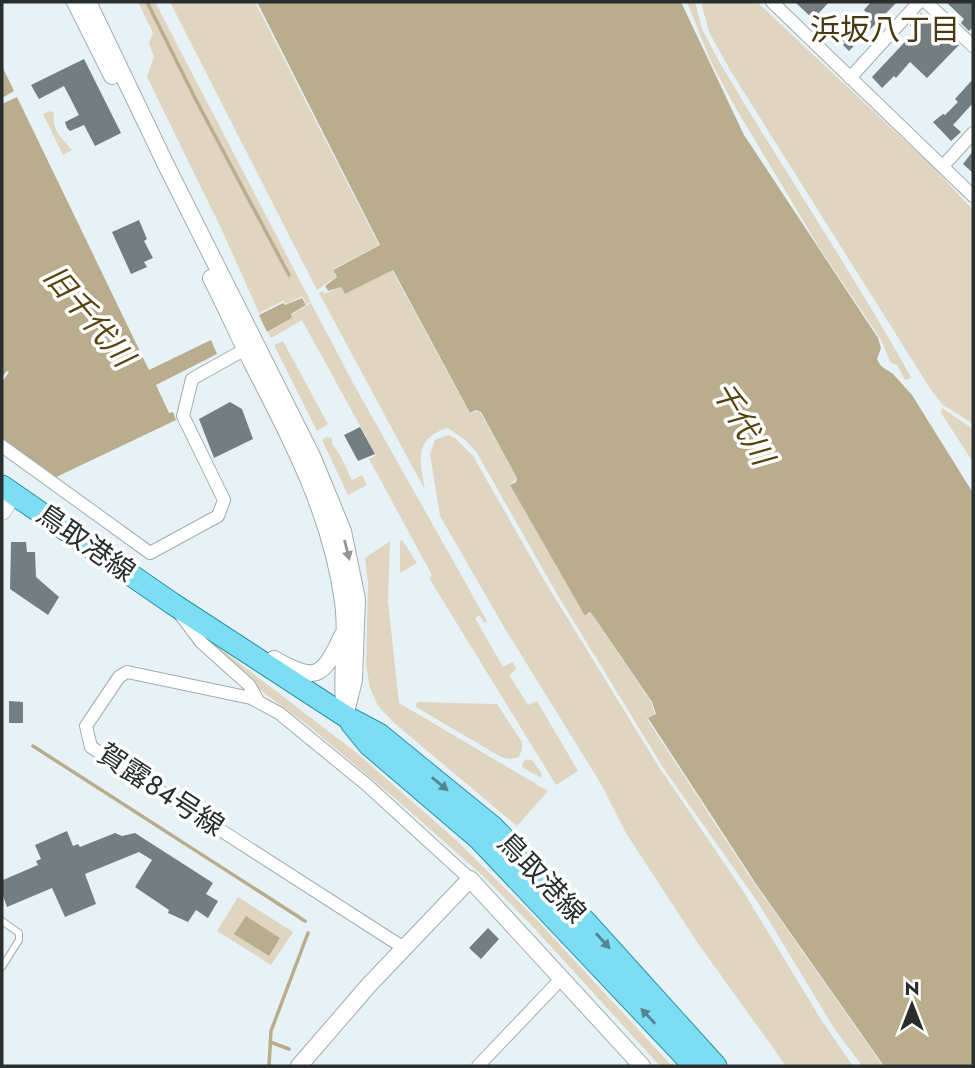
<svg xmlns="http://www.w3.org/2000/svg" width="975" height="1068" font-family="Jost,'Noto Sans JP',sans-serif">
<rect width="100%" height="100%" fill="#e7f2f6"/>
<!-- green -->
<path fill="#dfd5c0" d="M138 2H155L311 302 307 304 302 296 286 304 283 301 259 313 221 228 147 77 154 57 149 43 153 33Z
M170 2H255L379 245 333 269 336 277 317 290Z
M687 2H695L702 29 720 63C782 168 851 270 911 377L909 379 905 380 897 365 891 363 881 340 819 247 735 107 711 62Z
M701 2H757L935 169 973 210V424L942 404 931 390 730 70 709 32Z
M50 111 54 113C52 132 62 137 72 150L63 155 43 114Z
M392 270 470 414 476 411 480 412 517 478 510 485 585 616 591 613 651 702 655 714 647 719 748 874 883 1066H862L834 1028 759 904 664 769 557 594 477 453 465 440 448 428C413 438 420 462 425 490L319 293 323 291 324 294 341 287 345 294Z
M311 303 353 383 487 621 485 623 479 615 475 618 503 667 513 662 516 669 509 675 528 705 537 701 578 771 556 785 429 578 432 575 369 459 376 455 302 320 271 338 268 332 292 318 291 315Z
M283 341 328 424 317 431 274 345Z
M942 408 973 429V462L941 413Z
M448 435 455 438 473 456 541 575 657 764 743 891 822 1021 853 1066H786L697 942 626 833 601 784 504 627 440 516 430 454 435 440Z
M326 437 332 438V444L340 455 352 480 362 475 367 485 348 495 322 440Z
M402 540 417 563 400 573V541Z
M390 541 388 601 399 703 548 791 517 826 393 722 378 706 370 688 366 665 368 582 365 558Z
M204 636 358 754 455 839 537 920 672 1066H660L535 929 484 877 397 800 310 727 259 689 235 664Z
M417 702 497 704 522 742V749L519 757 510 759 501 757 416 707Z
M525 760H532L541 772 542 778 523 768 522 764Z
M238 897 293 932 271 965 217 931Z"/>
<!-- water -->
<path fill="#baad8e" d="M257 2H681L744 135 878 338 881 348 877 359 881 366 893 374 912 395 973 493V1066H884L756 884 648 718 656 714 652 702 594 617 590 612 585 616 510 485 516 482 517 478 481 412 476 410 470 413 393 270 345 294 341 287 328 291 325 286 337 277 333 270 380 245Z
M2 66 14 91 2 98Z
M17 97 149 370 211 340 217 354 156 385 169 413 173 412 176 420 50 480 2 443V382L9 372 7 371 2 377V104Z
M302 298 306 305 291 314 292 318 267 332 259 315 283 303 285 305Z
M246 916 280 938 269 956 234 934Z"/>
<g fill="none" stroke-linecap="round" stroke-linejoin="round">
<!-- stream -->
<path stroke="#baad8e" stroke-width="3.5" d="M147 2 196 100 289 275
M33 746 305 921
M270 1042 289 1049
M269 1066 271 1031 308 933"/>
</g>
<!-- building -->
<path fill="#747e81" d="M795 2H829L818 14 816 12 811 17Z
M871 2H897L849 51 843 45 845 43 842 40 846 35 845 34 868 14 864 10Z
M946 2H973V27L969 31 961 23 964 19Z
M921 13 932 25 934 24 959 45 927 78 910 62 896 78 894 76 882 88 872 77 916 30 910 25Z
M84 59 121 133 95 146 84 125 70 131 67 128 65 122 79 115 64 86 39 99 31 85Z
M973 79V103L953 125 961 132 951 141 933 122 943 114 945 115 958 102 955 99Z
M973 151V173L963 164Z
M139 220 147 239 144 241 153 258 144 262 147 267 131 274 112 232Z
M230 402 242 409 253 439 214 458 199 419Z
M360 427 375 454 358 461 344 435Z
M11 542H26L27 552H35L36 577 59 597 48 615 10 589Z
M9 701 23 702V723H9Z
M67 831 73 846 78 844 80 847 115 833 122 836 135 833 213 883 206 894 218 901 208 918 196 910 188 922 168 913 169 910 135 887 152 860 139 852 85 874 96 904 65 917 52 888 7 907 2 893 3 880 38 865 36 861 41 859 35 845Z
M488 928 499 939 481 959 469 948Z"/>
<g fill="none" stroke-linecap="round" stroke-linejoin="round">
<!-- service casing -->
<g stroke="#a1acaf" stroke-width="8">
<path id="service" d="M2 921 19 933V940L2 967"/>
</g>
<!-- minor casing -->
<g stroke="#a1acaf" stroke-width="14">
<path id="minor" d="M772 2 973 196
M926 2 973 46
M850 78 919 2
M943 166 973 133
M2 446 150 553 218 516 224 500 183 416 192 379 251 346
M180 614 201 642 249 685 258 701
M404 948 91 747 86 726 119 677 127 672 251 698 279 713 367 785 470 879
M478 1066 561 979"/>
</g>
<!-- tertiary casing -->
<g stroke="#a1acaf" stroke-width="18">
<path id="tertiary" d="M75 2 112 76
M88 2 168 169 312 456 343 531 357 599 354 680 345 716
M211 278C226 308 240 339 255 369 294 444 332 518 343 602 348 636 341 670 344 703
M274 659C315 682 322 679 342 636
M299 1066 369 985 470 879 642 1066"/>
</g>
<!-- secondary casing -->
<g stroke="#a1acaf" stroke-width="19">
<path id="secondary" d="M2 511 13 493"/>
</g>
<!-- primary casing -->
<g stroke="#2792a9" stroke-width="23">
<path id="primary" d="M2 486 173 604 345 716 379 734 493 827 586 922 716 1066
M351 723 369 745 479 839 694 1066"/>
</g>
<!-- service -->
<use href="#service" stroke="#fff" stroke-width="6"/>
<!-- minor -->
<use href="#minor" stroke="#fff" stroke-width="12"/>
<!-- tertiary -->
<use href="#tertiary" stroke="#fff" stroke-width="16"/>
<!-- secondary -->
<use href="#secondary" stroke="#fff" stroke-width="18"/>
<!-- primary -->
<use href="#primary" stroke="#7ddef3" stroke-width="21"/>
</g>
<!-- one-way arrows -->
<defs><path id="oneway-solid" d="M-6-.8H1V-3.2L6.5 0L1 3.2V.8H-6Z" transform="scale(1.75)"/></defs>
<use fill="#949697" href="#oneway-solid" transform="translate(347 550) rotate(76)"/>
<g fill="#538691">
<use href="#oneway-solid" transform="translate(440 784) rotate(39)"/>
<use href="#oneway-solid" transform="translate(603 941) rotate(48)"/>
<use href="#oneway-solid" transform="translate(648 1016) rotate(-133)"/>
</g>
<g text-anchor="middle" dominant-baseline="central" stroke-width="7" stroke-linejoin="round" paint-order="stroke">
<!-- street labels -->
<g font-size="28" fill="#292e2f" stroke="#fff">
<text transform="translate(86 543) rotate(35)">鳥取港線</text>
<text transform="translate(161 790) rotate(33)">賀露84号線</text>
<text transform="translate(542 878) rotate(46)">鳥取港線</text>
</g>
<!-- neighbourhood labels -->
<g font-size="30" fill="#493911" stroke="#fff">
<text x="885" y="29">浜坂八丁目</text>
</g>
<!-- water labels -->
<g font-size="30" font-style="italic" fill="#57430b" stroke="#fff">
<text transform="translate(89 316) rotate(50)">旧千代川</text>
<text transform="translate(743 423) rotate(60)">千代川</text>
</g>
</g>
<!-- border -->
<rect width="975" height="1068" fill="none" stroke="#292e2f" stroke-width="7"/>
<!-- north arrow -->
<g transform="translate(912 1005)" stroke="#ffffff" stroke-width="5" paint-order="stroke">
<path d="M0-5L12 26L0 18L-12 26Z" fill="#292e2f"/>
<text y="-10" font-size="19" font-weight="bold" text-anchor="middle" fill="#292e2f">N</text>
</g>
</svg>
